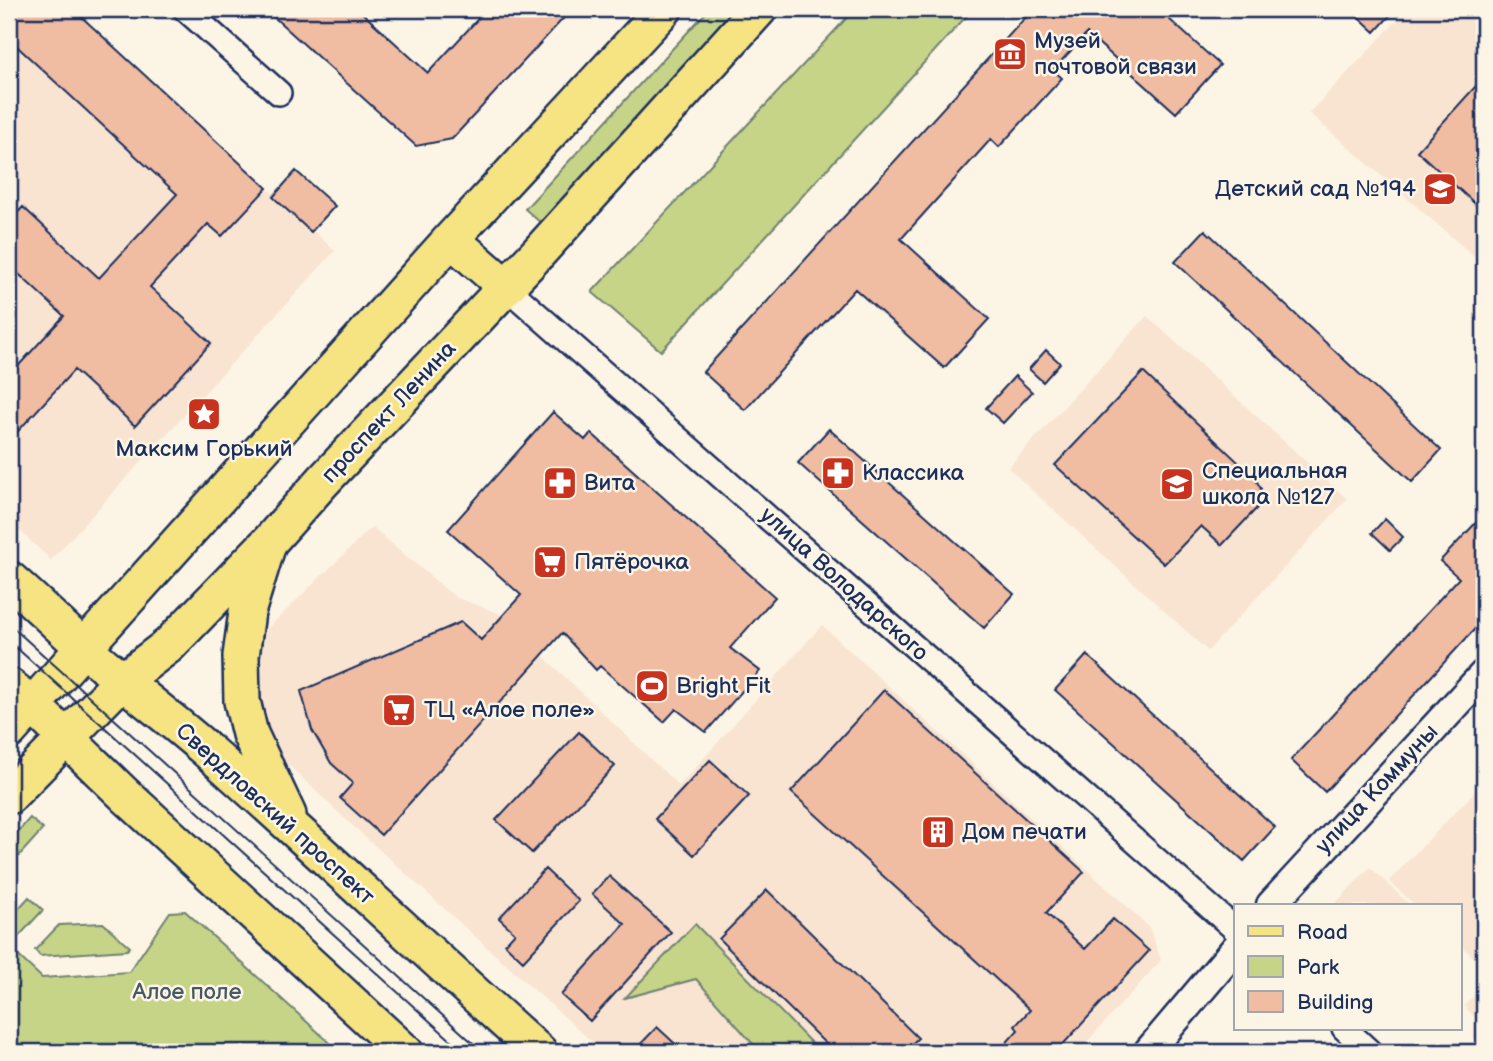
<svg xmlns="http://www.w3.org/2000/svg" width="1493" height="1061" font-family="'Balsamiq Sans',sans-serif">
<rect width="100%" height="100%" fill="#fcf5e5"/>
<filter id="ink" filterUnits="userSpaceOnUse"><feTurbulence type="fractalNoise" baseFrequency=".0143" numOctaves="2"/><feDisplacementMap in="SourceGraphic" scale="14" xChannelSelector="R" yChannelSelector="G"/><feConvolveMatrix kernelMatrix="1 2 1 2 8 2 1 2 1" color-interpolation-filters="sRGB"/></filter>
<g filter="url(#ink)">
<!-- built -->
<path fill="#f8e4d1" d="M9 9H73L335 251 51 560 9 521Z
M1408 9H1484V265L1309 113Z
M1147 316 1347 499 1208 651 1008 468Z
M372 527 455 597 498 613 679 786 822 625 1149 927 1161 960 1078 1052H603L343 817 277 754 264 729 257 678 266 630Z
M1484 782V967L1460 945V905H1415L1389 881Z
M1370 867 1410 905H1334Z
M1484 985V1026L1464 1006Z"/>
<!-- green -->
<path fill="#c6d488" stroke="#708273" stroke-width="2" d="M709 9H737L541 223 525 209Z
M855 9H973L661 351 592 292Z
M30 818 43 829 9 867V842Z
M29 897 43 910 19 936 9 927V919Z
M185 911 340 1052H9V947L42 978 129 972 170 912Z
M103 923 130 947 127 950 40 956 35 950 59 925Z
M695 924 820 1052H760L696 979 625 998Z"/>
<!-- building -->
<path fill="#f0bca2" stroke="#1b2f5e" stroke-width="2" d="M9 9H73L267 188 222 236 208 224 150 287 211 343 135 426 74 370 9 441V376L64 316 9 265V222L23 207 99 278 177 194 9 39Z
M265 9H358L428 73 487 9H572L452 139 416 146Z
M1033 9H1158L1220 65 1176 113 1087 33 1053 70 1062 78 999 147 991 139 901 239 989 319 944 368 855 289 745 410 703 372Z
M1350 9H1396L1375 32Z
M1484 77V212L1417 151Z
M296 171 335 206 311 232 273 197Z
M1205 230 1441 450 1412 482 1175 262Z
M1046 350 1060 363 1043 382 1029 369Z
M1143 372 1255 478 1261 489 1262 501 1256 509 1222 545 1201 526 1164 564 1055 465Z
M1015 376 1032 392 1003 423 986 408Z
M553 412 585 440 591 433 775 597 730 648 760 671 706 732 676 709 664 722 600 666 596 670 562 633 381 835 340 798 353 783 331 763 312 730 301 691 461 622 481 640 521 595 448 530Z
M829 429 1014 594 984 628 798 463Z
M1484 514V619L1325 792 1291 760 1459 578 1440 561Z
M1385 519 1403 537 1390 550 1372 533Z
M1087 655 1275 827 1244 861 1055 690Z
M884 690 1084 872 1046 913 1085 949 1113 919 1149 951 1056 1052H998L1018 1030 1015 1026 1030 1010 791 792Z
M579 732 615 766 532 853 496 820Z
M710 760 749 796 694 855 655 819Z
M545 869 579 901 523 961 505 944 515 933 499 918Z
M609 876 671 932 590 1021 561 995 625 924 592 894Z
M767 890 918 1038 904 1052H834L719 939Z
M657 1027 684 1052H633Z"/>
<g fill="none" stroke-linecap="round" stroke-linejoin="round">
<!-- minor casing -->
<g stroke="#1b2f5e" stroke-width="28">
<path id="minor" d="M185 9 279 93
M506 287 1236 930
M1344 1028 1370 1052"/>
</g>
<!-- tertiary casing -->
<g stroke="#1b2f5e" stroke-width="33">
<path id="tertiary" d="M1271 905 1484 674
M1148 1052 1236 948"/>
</g>
<!-- primary casing -->
<g stroke="#1b2f5e" stroke-width="40">
<path id="primary" d="M451 239 506 287
M267 547 247 612 241 656 242 701 250 734 288 815
M9 579C34 601 58 624 83 647 124 684 168 716 209 752 320 851 428 953 539 1052
M9 686 32 705 125 795 405 1052
M9 731 451 239 664 9
M9 796 122 681 169 645 268 543 323 481 539 252 759 9"/>
</g>
<!-- minor -->
<use href="#minor" stroke="#fcf5e5" stroke-width="23"/>
<!-- tertiary -->
<use href="#tertiary" stroke="#fcf5e5" stroke-width="28"/>
<!-- primary -->
<use href="#primary" stroke="#f6e381" stroke-width="35"/>
<!-- tram -->
<path stroke="#1b2f5e" stroke-width="2" d="M9 624 483 1052
M9 641 464 1052"/>
</g>
</g>
<!-- icons -->
<defs>
<g id="museum-square" transform="scale(1.75)"><rect x="-9" y="-9" width="18" height="18" rx="4" fill="#c8321e" stroke="#fcf5e5"/><path d="M0-6L6-3V-2H-6V-3ZM-5-1h2V3h-2ZM-1-1h2V3h-2ZM3-1h2V3H3ZM-6 4H6V6H-6Z" fill="#fff"/></g>
<g id="school-square" transform="scale(1.75)"><rect x="-9" y="-9" width="18" height="18" rx="4" fill="#c8321e" stroke="#fcf5e5"/><path d="M0-5L7-2L0 1L-7-2ZM-4 1L0 2.5L4 1V4Q0 6-4 4Z" fill="#fff"/></g>
<g id="sight-square" transform="scale(1.75)"><rect x="-9" y="-9" width="18" height="18" rx="4" fill="#c8321e" stroke="#fcf5e5"/><path d="M0-6L1.8-2.2L6-1.7L2.9 1.2L3.7 5.4L0 3.3L-3.7 5.4L-2.9 1.2L-6-1.7L-1.8-2.2Z" fill="#fff"/></g>
<g id="pharmacy-square" transform="scale(1.75)"><rect x="-9" y="-9" width="18" height="18" rx="4" fill="#c8321e" stroke="#fcf5e5"/><path d="M-2-6h4v4h4v4h-4v4h-4v-4h-4v-4h4Z" fill="#fff"/></g>
<g id="supermarket-square" transform="scale(1.75)"><rect x="-9" y="-9" width="18" height="18" rx="4" fill="#c8321e" stroke="#fcf5e5"/><path d="M-6-5.5h2.5l.6 2H6L4.5 2H-2.5L-4.4-4H-6ZM-1.5 3.2a1.3 1.3 0 1 0 .1 0ZM3 3.2a1.3 1.3 0 1 0 .1 0Z" fill="#fff"/></g>
<g id="stadium-square" transform="scale(1.75)"><rect x="-9" y="-9" width="18" height="18" rx="4" fill="#c8321e" stroke="#fcf5e5"/><path d="M0-5a6.5 5 0 1 0 0 10a6.5 5 0 1 0 0-10ZM-3.5-1.8h7v3.6h-7Z" fill="#fff"/></g>
<g id="building-square" transform="scale(1.75)"><rect x="-9" y="-9" width="18" height="18" rx="4" fill="#c8321e" stroke="#fcf5e5"/><path d="M-4-6H4V6H1V3H-1V6H-4ZM-2.5-4.3h1.7v1.8h-1.7ZM.8-4.3h1.7v1.8H.8ZM-2.5-1h1.7V.8h-1.7ZM.8-1h1.7V.8H.8Z" fill="#fff"/></g>
</defs>
<g fill-rule="evenodd">
<use href="#museum-square" x="1010" y="54"/>
<use href="#school-square" x="1440" y="189"/>
<use href="#sight-square" x="204" y="414"/>
<use href="#pharmacy-square" x="838" y="473"/>
<use href="#pharmacy-square" x="560" y="483"/>
<use href="#school-square" x="1177" y="484"/>
<use href="#supermarket-square" x="550" y="562"/>
<use href="#stadium-square" x="652" y="686"/>
<use href="#supermarket-square" x="399" y="710"/>
<use href="#building-square" x="938" y="832"/>
</g>
<g text-anchor="middle" dominant-baseline="central" stroke-width="5" stroke-linejoin="round" paint-order="stroke">
<!-- poi labels -->
<g font-size="23" fill="#1b2f5e" stroke="#fcf5e5" text-anchor="start">
<text x="1034" y="41">Музей<tspan x="1034" dy="26">почтовой связи</tspan></text>
<text x="1416" y="189" text-anchor="end">Детский сад №194</text>
<text x="204" y="449" text-anchor="middle">Максим Горький</text>
<text x="1202" y="471">Специальная<tspan x="1202" dy="26">школа №127</tspan></text>
<text x="862" y="473">Классика</text>
<text x="584" y="483">Вита</text>
<text x="574" y="562">Пятёрочка</text>
<text x="676" y="686">Bright Fit</text>
<text x="424" y="710">ТЦ «Алое поле»</text>
<text x="962" y="832">Дом печати</text>
</g>
<!-- street labels -->
<g font-size="23" fill="#1b2f5e" stroke="#fcf5e5">
<text transform="translate(389 412) rotate(-47)">проспект Ленина</text>
<text transform="translate(844 584) rotate(42)">улица Володарского</text>
<text transform="translate(1377 789) rotate(-47)">улица Коммуны</text>
<text transform="translate(275 814) rotate(42)">Свердловский проспект</text>
</g>
<!-- park labels -->
<g font-size="23" fill="#465868" stroke="#fcf5e5">
<text x="187" y="992">Алое поле</text>
</g>
</g>
<!-- margin -->
<rect width="1493" height="1061" fill="none" stroke="#fcf5e5" stroke-width="35"/>
<rect x="18" y="18" width="1458" height="1026" fill="none" stroke="#1b2f5e" stroke-width="2.5" filter="url(#ink)"/>
<!-- legend -->
<rect x="1234" y="904" width="228" height="126" fill="#fcf5e5" stroke="#a2a6af" stroke-width="2"/>
<rect x="1248" y="926" width="35" height="10" fill="#f6e381" stroke="#a2a6af" stroke-width="2"/>
<text x="1297" y="939" font-size="21" fill="#1b2f5e">Road</text>
<rect x="1248" y="956" width="35" height="21" fill="#c6d488" stroke="#a2a6af" stroke-width="2"/>
<text x="1297" y="974" font-size="21" fill="#1b2f5e">Park</text>
<rect x="1248" y="991" width="35" height="21" fill="#f0bca2" stroke="#a2a6af" stroke-width="2"/>
<text x="1297" y="1009" font-size="21" fill="#1b2f5e">Building</text>
</svg>
